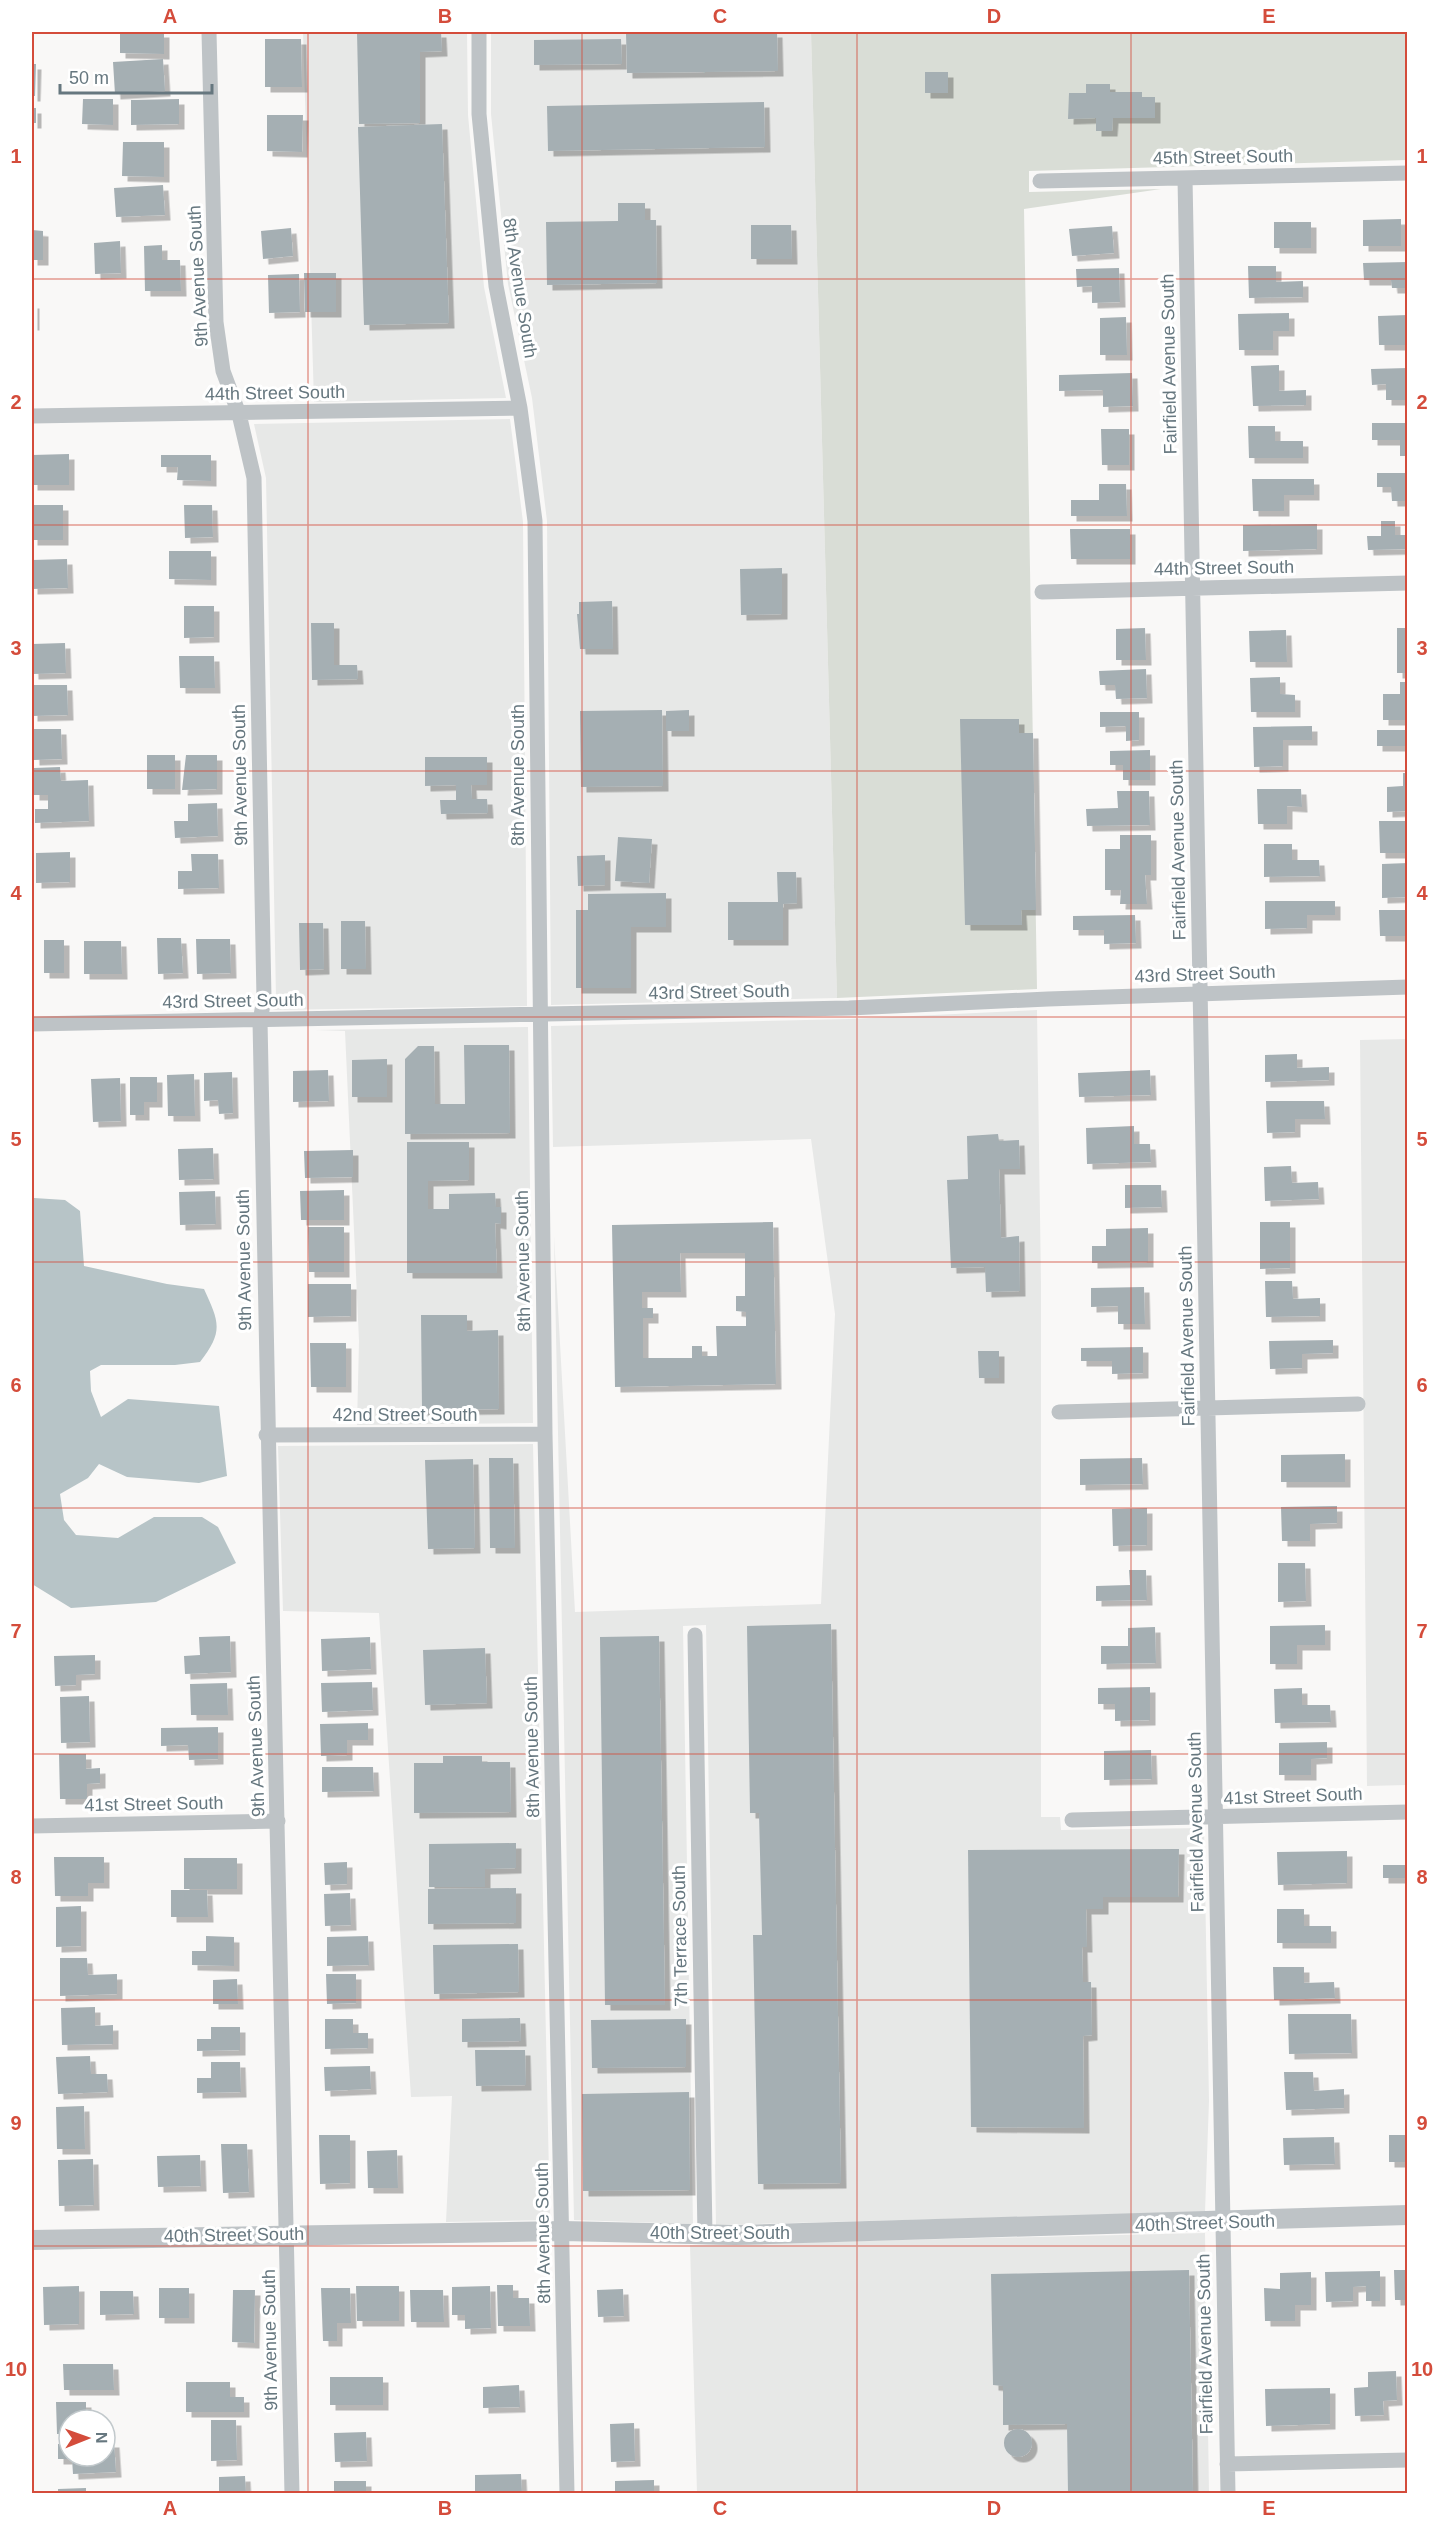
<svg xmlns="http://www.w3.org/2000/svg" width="1439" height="2525" font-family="Helvetica,sans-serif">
<defs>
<filter id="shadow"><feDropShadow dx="5.5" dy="5.5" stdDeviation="0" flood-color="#0004"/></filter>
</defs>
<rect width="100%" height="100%" fill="#f9f8f7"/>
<!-- built -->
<path fill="#e7e8e7" d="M303 32H467L468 115 484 287 506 398 314 402Z
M491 32H811L837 998 551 1005 547 521 532 398 508 284 491 114Z
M510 419 523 522 527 1006 273 1010 276 998 266 478 254 424Z
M1037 1010 1041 1284V1817H1060L1061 1830 1204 1828 1209 2101 1205 2212 716 2225 706 1625 683 1626 693 2224 574 2220 554 1236 575 1612 821 1604 835 1314 811 1139 553 1147 551 1026 850 1019Z
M528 1027 533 1423 357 1425 359 1341 345 1031 315 1030Z
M1407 1039V1785L1367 1786 1360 1040Z
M533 1444 550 2220 446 2222 452 2096 411 2097 379 1613 283 1611 278 1446Z
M1205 2233 1209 2493H697L690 2245Z"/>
<!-- green -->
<path fill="#d9ddd6" d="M811 32H1407V160L1029 171V192L1161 189 1024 209 1037 989 837 998Z"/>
<!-- water -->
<path fill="#b7c4c7" d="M34 1198 65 1200 80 1211 84 1266 167 1284 204 1289C219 1322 224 1331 200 1362L175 1365H101L90 1371 91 1391 101 1417 128 1399 219 1406 227 1476 199 1483 127 1477 99 1464 88 1478 60 1494 64 1520 76 1535 118 1538 154 1517H202L218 1527 236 1563 156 1602 71 1608 32 1584V1200Z"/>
<!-- building -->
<path fill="#a5afb3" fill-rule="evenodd" filter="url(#shadow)" d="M120 32H164V54L120 53Z
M357 32H441L442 51 420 52V123L359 124Z
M777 32 778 71 627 73 626 33Z
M265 39H301L302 87H265Z
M621 39 622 64 534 65V40Z
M163 59 165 91 115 94 113 62Z
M32 64H36L35 96H32Z
M925 72H948V93H925Z
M1086 84H1110V92H1142V97H1155V118H1113L1112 131H1096V118L1068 119 1069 93H1086Z
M83 99H113V125L82 124Z
M179 99V124L131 125V100Z
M764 102 765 147 548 151 547 106Z
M32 108H36V123H32Z
M267 115H303L302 152 267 151Z
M442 124 449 323 364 325 358 127Z
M123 142H164V177L122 176Z
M163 185 165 215 116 217 114 188Z
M618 203H645V220H656L657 283 547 285 546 222 618 221Z
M1401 219V246H1363V220Z
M1274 222H1311V248H1274Z
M751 225H791L792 259H751Z
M1112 226 1114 253 1072 256 1069 229Z
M291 228 293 256 263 259 261 231Z
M32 230 43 231V260H32Z
M120 241 121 273 95 274 94 243Z
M162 245V260H180L181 291H145L144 246Z
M1408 262V288H1392L1391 280H1364L1363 263Z
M1248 266H1276V282L1303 281V297L1249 298Z
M1119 268 1120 302 1092 303V286L1077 287 1076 269Z
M304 273H336V312H305Z
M299 274 300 312 269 313 268 275Z
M32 303H34V325H32Z
M1289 313V331H1273V350H1239L1238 314Z
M1408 315V345H1379L1378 316Z
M1126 317 1127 355H1100V318Z
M1279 365V391L1306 390V405L1253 406 1251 366Z
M1408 368V400H1386V384L1372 385 1371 369Z
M1132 373 1133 406 1103 407V390L1059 391V375Z
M1372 423H1408V456H1400V440H1372Z
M1248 426H1275V441H1303V458H1249Z
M1101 429H1129V465H1102Z
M69 454V485H32V455Z
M161 455H211V481L177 480 178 467H161Z
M1377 473H1408V501H1392L1391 487H1377Z
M1252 479H1314V495H1284V511H1253Z
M1099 484H1126L1127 516H1071V500H1099Z
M32 505H63V540H32Z
M184 505H212L213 537 185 538Z
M1381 521H1395V535H1408V549L1368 550 1367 536H1381Z
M1317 524V549L1243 551V525Z
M1070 529H1130V559H1071Z
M169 551H211V580L169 579Z
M67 559 68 588 32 589V560Z
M782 568V614L741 615 740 569Z
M612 601 613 649H580L577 614H579V602Z
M184 606H214V637L184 638Z
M311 623H334V665H357L358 679 312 680Z
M1145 628 1146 660H1116V629Z
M1397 628H1408V673H1397Z
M1286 630 1287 662H1250L1249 631Z
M65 643 66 673 33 674 32 644Z
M179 656H214L215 688H180Z
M1146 669 1147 698 1116 699 1115 685H1100L1099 671Z
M1280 677V694L1295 695V712H1251L1250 678Z
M1400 682H1408V720H1383V694H1400Z
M32 685H67L68 715 32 716Z
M662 710 663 786 581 787 580 711Z
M689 710V731H666V711Z
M1100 712H1139V740L1126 741V726L1100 727Z
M960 719H1019V733H1033L1036 910H1021L1022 925H965Z
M1312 726V740H1283V766L1254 767 1253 727Z
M33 729H61L62 759 34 760Z
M1377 730H1408V746H1377Z
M1150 750V780H1123V765H1110V751Z
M147 755H175V789H147Z
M186 755H217V789L182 790Z
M425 757H487V785H471L472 799H487L488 813 441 814 440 800H456V785L425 786Z
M60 767 61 781 88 780 89 821 35 823V809H48V795H34V768Z
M1403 773H1408V811L1387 812V787L1403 786Z
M1257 789H1301L1302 807 1287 806V824H1258Z
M1117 791H1149L1150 825 1087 826 1086 809 1118 808Z
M217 803 218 836 175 838 174 821H188V804Z
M1379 821H1408V853H1380Z
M1120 835H1151V875H1145L1147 904H1120L1121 890H1105V849H1120Z
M618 837 652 839 649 883 615 881Z
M1264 844H1292V860H1319L1320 876 1264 877Z
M70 852V882L36 883V853Z
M191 854H218L219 888 178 889V871H192Z
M605 855V885L578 886 577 856Z
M1408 863V897L1382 898V864Z
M777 872H796L797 903 783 904V940H728V902H778Z
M666 893V927H631V988H576V910H588V894Z
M1265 901H1335V915H1307V928L1265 929Z
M1379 910H1408V936H1380Z
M1135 915 1136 943 1104 944V930H1073V916Z
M341 921H365L366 969H341Z
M299 923H323L324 969 300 970Z
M157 938H181L183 973 158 974Z
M196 939H230L231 973 197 974Z
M44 940H64V973H44Z
M84 941H121L122 974H84Z
M464 1045H509L510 1133 405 1134V1059L418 1046H434L435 1104H465Z
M1297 1054V1068L1329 1067V1080L1265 1082V1055Z
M387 1059V1097H352V1060Z
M328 1070 329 1101 293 1102V1071Z
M1150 1070 1151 1095 1079 1097 1078 1073Z
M232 1072 233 1113 219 1114 218 1100 204 1101V1073Z
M194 1074 195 1116H168L167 1075Z
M130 1077H157V1102H144V1115H130Z
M120 1078 121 1121 93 1122 91 1079Z
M1266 1101H1324L1325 1119H1295V1132L1267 1133Z
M1134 1126V1144H1150L1151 1162 1087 1164 1086 1128Z
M998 1134 999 1141 1019 1140 1020 1169H999L1001 1238 1019 1236 1020 1291 986 1292 985 1267 951 1268 947 1180 968 1179 967 1136Z
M407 1142H469V1180L428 1181V1209H449V1194L495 1193 496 1207H501V1224L495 1223 497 1273H407Z
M213 1148 214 1179 179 1180 178 1149Z
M353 1150V1177L305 1178 304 1151Z
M1291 1166 1292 1183 1318 1182 1319 1199 1265 1201 1264 1167Z
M1125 1185H1161L1162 1207 1125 1208Z
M344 1190V1220H301L300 1191Z
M215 1191 216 1224 180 1225 179 1192Z
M773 1222 776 1384 615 1387 612 1225ZM680 1253H745V1296H736V1311L746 1312V1326H716L717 1356H702V1346H692V1358H643V1318H653V1308H642V1292H681Z
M1260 1222H1290V1268L1260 1269Z
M308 1227H344V1272H309Z
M1148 1228V1262L1092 1263V1246H1106V1229Z
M1265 1281H1292L1293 1299 1320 1298V1316L1266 1317Z
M308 1284H351V1316L308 1317Z
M1144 1287 1145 1324H1118V1306L1091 1307V1288Z
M421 1315H467V1331L498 1330 499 1409 422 1410Z
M1333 1340V1353L1302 1354V1368L1270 1369 1269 1341Z
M310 1343H346V1387H311Z
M1143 1347V1373L1112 1374V1361H1081V1348Z
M978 1351H999V1378H979Z
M1345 1454V1482H1281V1455Z
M489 1458H513L515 1548H490Z
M1142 1458 1143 1484 1080 1485V1459Z
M473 1459 475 1548 428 1549 425 1460Z
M1337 1506V1523L1310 1524V1541H1282L1281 1507Z
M1147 1508V1545L1113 1546 1112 1509Z
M1278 1563H1305L1306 1601 1278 1602Z
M1129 1570H1146L1147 1600 1096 1601V1586L1130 1585Z
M831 1624 841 2183 758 2184 753 1935H762L759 1813H750L747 1626Z
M1325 1625V1645H1297V1664H1270V1626Z
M1155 1627 1156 1663 1101 1664V1646H1128V1628Z
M230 1636 231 1672 185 1674 184 1656 200 1655 199 1637Z
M659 1636 665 2005H605L600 1637Z
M370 1637 371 1669 322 1671 321 1639Z
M485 1648 487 1703 425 1705 423 1650Z
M95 1655V1674L76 1675V1685L55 1686 54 1656Z
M372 1682 373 1710 322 1712 321 1683Z
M227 1683 228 1715H191L190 1684Z
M1150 1687V1720L1115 1721V1704H1098V1688Z
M1302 1688V1705H1330L1331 1722 1275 1723 1274 1689Z
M89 1696 90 1742 61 1743 60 1697Z
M368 1723V1740H347V1755L321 1756 320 1724Z
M218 1727V1759L189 1760 188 1745 161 1746V1728Z
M1327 1742V1758L1311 1759V1775H1279V1743Z
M1151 1750 1152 1779 1104 1780V1751Z
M59 1754H86V1769L100 1768V1783L87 1784V1799H60Z
M443 1756H482V1762H510L511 1812 414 1813V1763H443Z
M322 1767H373L374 1791 322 1792Z
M516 1843V1868L485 1869V1887H429V1844Z
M1179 1849 1178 1897H1103V1909H1086L1087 1947H1082L1083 1982H1091L1092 2035 1083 2036 1084 2128 971 2127 968 1850Z
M1347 1851V1883L1278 1885 1277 1852Z
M54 1857H104V1883H88V1896H55Z
M184 1858H237V1889H184Z
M347 1862V1884L325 1885 324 1863Z
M1383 1865H1408V1878H1383Z
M516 1888V1923L428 1924V1889Z
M171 1890H207L208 1917H171Z
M350 1893 351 1925 325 1926 324 1894Z
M81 1906V1946L56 1947V1907Z
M1277 1909H1304V1926H1331V1943H1277Z
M206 1936 234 1937V1966L192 1965V1951H206Z
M368 1936 369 1965 327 1966V1937Z
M518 1944 519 1992 434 1994 433 1945Z
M60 1958H87L88 1975 117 1974V1994L60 1996Z
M1273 1967H1304V1983L1334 1982 1335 1998 1274 2000Z
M326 1974H356V2003L327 2004Z
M237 1979 238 2004H213V1980Z
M95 2007V2026L113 2025V2044L62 2045 61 2008Z
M1288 2014H1351L1352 2053 1289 2054Z
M520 2018 521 2041 462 2042V2019Z
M325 2019H353V2033H368V2048L325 2049Z
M686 2019V2067L592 2068 591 2020Z
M211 2027H240V2050L197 2051V2039H211Z
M475 2050H525L526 2085 476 2086Z
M90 2056 91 2074H107L108 2092 58 2094 56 2057Z
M211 2062H240L241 2092 197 2093V2078H211Z
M370 2066 371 2089 325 2091 324 2067Z
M1284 2072H1313L1314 2091 1344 2089V2108L1286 2110Z
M689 2092 690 2190 583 2191 582 2094Z
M84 2106 85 2149H57L56 2107Z
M319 2135H350V2183L320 2184Z
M1389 2135H1408L1406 2162H1389Z
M1334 2137 1335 2164 1284 2165 1283 2138Z
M221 2144H247L249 2192 223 2193Z
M397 2150 398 2188H368L367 2151Z
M200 2155 201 2186 158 2187 157 2156Z
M93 2159 94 2205 59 2206 58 2160Z
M1189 2270 1193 2494H1068L1067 2424 1003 2425V2386L993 2385 991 2274Z
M1394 2270H1408V2300H1395Z
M1380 2271V2301H1366V2286L1353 2287V2301L1326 2302 1325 2272Z
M1311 2272V2305H1295V2321H1265L1264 2288 1280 2289V2273Z
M497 2285H513V2298H529L530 2326H498Z
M79 2286V2324L44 2325 43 2287Z
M356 2286H399V2321H357Z
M490 2286 491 2328 465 2329V2315H452V2287Z
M159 2288H189V2318H159Z
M321 2288H350L351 2323H337V2341H323Z
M623 2289 624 2316 598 2317 597 2290Z
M233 2290H255L254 2343 232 2342Z
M410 2290H443L444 2322H411Z
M100 2291H133L134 2314 100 2315Z
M63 2364H113L114 2390H64Z
M1396 2371 1397 2400 1383 2401 1384 2415 1355 2416 1354 2388 1368 2387V2372Z
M330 2377H383V2405H330Z
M186 2382H230V2397H244V2412H186Z
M519 2385 520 2407 483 2408V2387Z
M1330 2388V2424L1266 2426 1265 2389Z
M56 2402H86V2420H69V2434H57Z
M211 2420H236L237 2460 211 2461Z
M634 2423 635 2461 611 2462 610 2424Z
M1004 2443a14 14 0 1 1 28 0a14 14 0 1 1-28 0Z
M366 2432 367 2461 335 2462 334 2433Z
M105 2442H114L116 2472 73 2474 72 2459H58V2444L69 2443V2456H105Z
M521 2474 522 2494H475V2475Z
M245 2476 246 2494H219V2477Z
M654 2480V2494H615V2481Z
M334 2481H366V2494H334Z
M86 2488V2494H58V2489Z"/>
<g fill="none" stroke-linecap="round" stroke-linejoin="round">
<!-- minor -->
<path stroke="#bec3c6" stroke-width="15" d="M209 32 216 322 223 371 239 414 254 478 264 999 260 1021C268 1512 284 2002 292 2494
M479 32V114L496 286 520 408 535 521 545 1434 567 2494
M1185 178 1228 2494
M1040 181 1408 173
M32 416 520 408
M1042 592 1408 583
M32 1024 849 1008 1048 999 1408 987
M1059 1412 1358 1404
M266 1435 545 1434
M695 1635 705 2235
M1072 1820 1408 1812
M32 1826 278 1821
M1227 2464 1408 2460"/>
<!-- tertiary -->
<path stroke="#bec3c6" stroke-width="20" d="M32 2240 563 2231 735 2235 1408 2215"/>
</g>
<!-- grid -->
<path fill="none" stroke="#d44c3b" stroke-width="1.5" stroke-opacity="0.55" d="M308 32V2494M582 32V2494M857 32V2494M1131 32V2494M32 279H1408M32 525H1408M32 771H1408M32 1017H1408M32 1262H1408M32 1508H1408M32 1754H1408M32 2000H1408M32 2246H1408"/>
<g text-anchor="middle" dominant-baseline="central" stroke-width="6" stroke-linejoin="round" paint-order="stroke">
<!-- street labels -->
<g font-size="18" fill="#66777f" stroke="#fff">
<text transform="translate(1223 157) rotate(-1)">45th Street South</text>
<text transform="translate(198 276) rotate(-93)">9th Avenue South</text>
<text transform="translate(520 288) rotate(81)">8th Avenue South</text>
<text transform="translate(1169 364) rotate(-91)">Fairfield Avenue South</text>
<text transform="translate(275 393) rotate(-1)">44th Street South</text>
<text transform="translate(1224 568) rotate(-1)">44th Street South</text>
<text transform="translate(240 775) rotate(-91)">9th Avenue South</text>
<text transform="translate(518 775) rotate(-90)">8th Avenue South</text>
<text transform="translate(1178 850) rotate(-91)">Fairfield Avenue South</text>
<text transform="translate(1205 974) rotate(-2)">43rd Street South</text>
<text transform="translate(719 992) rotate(-1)">43rd Street South</text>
<text transform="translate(233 1001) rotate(-1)">43rd Street South</text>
<text transform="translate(244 1260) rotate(-91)">9th Avenue South</text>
<text transform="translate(523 1261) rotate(-91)">8th Avenue South</text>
<text transform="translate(1187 1336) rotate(-91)">Fairfield Avenue South</text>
<text x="405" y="1415">42nd Street South</text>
<text transform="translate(256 1746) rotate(-92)">9th Avenue South</text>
<text transform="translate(532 1747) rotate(-91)">8th Avenue South</text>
<text transform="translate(1293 1796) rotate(-2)">41st Street South</text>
<text transform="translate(154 1804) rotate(-1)">41st Street South</text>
<text transform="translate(1196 1822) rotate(-91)">Fairfield Avenue South</text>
<text transform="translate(680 1936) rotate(-91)">7th Terrace South</text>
<text transform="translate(1205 2223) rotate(-2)">40th Street South</text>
<text transform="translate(543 2233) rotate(-91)">8th Avenue South</text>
<text x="720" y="2233">40th Street South</text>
<text transform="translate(234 2235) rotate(-1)">40th Street South</text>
<text transform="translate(270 2340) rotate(-91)">9th Avenue South</text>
<text transform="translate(1205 2344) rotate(-91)">Fairfield Avenue South</text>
</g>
</g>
<!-- border -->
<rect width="1439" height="2525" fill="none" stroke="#ffffff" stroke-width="66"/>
<!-- north arrow -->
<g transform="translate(87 2438) rotate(89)"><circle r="28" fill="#ffffff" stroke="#c2c9cc" stroke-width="1.5"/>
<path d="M0-4.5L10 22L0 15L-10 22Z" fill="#d44c3b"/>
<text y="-9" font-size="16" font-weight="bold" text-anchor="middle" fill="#66777f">N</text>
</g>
<!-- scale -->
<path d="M60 84v9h152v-9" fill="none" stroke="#66777f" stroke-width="3"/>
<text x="69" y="84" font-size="18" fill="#66777f" stroke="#ffffff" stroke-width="4.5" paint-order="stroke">50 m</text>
<rect x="33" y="33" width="1373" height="2459" fill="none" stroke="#d44c3b" stroke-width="2"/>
<g font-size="20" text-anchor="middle" font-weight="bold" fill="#d44c3b">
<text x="170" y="23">A</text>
<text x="445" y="23">B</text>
<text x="720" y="23">C</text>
<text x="994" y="23">D</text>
<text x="1269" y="23">E</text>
<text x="16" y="163">1</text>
<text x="1422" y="163">1</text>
<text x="16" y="409">2</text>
<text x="1422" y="409">2</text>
<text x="16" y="655">3</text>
<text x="1422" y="655">3</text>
<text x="16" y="900">4</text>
<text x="1422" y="900">4</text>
<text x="16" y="1146">5</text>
<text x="1422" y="1146">5</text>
<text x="16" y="1392">6</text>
<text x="1422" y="1392">6</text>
<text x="16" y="1638">7</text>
<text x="1422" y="1638">7</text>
<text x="16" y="1884">8</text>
<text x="1422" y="1884">8</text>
<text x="16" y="2130">9</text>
<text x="1422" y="2130">9</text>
<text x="16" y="2376">10</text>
<text x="1422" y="2376">10</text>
<text x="170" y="2515">A</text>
<text x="445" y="2515">B</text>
<text x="720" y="2515">C</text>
<text x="994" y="2515">D</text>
<text x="1269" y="2515">E</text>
</g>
</svg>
